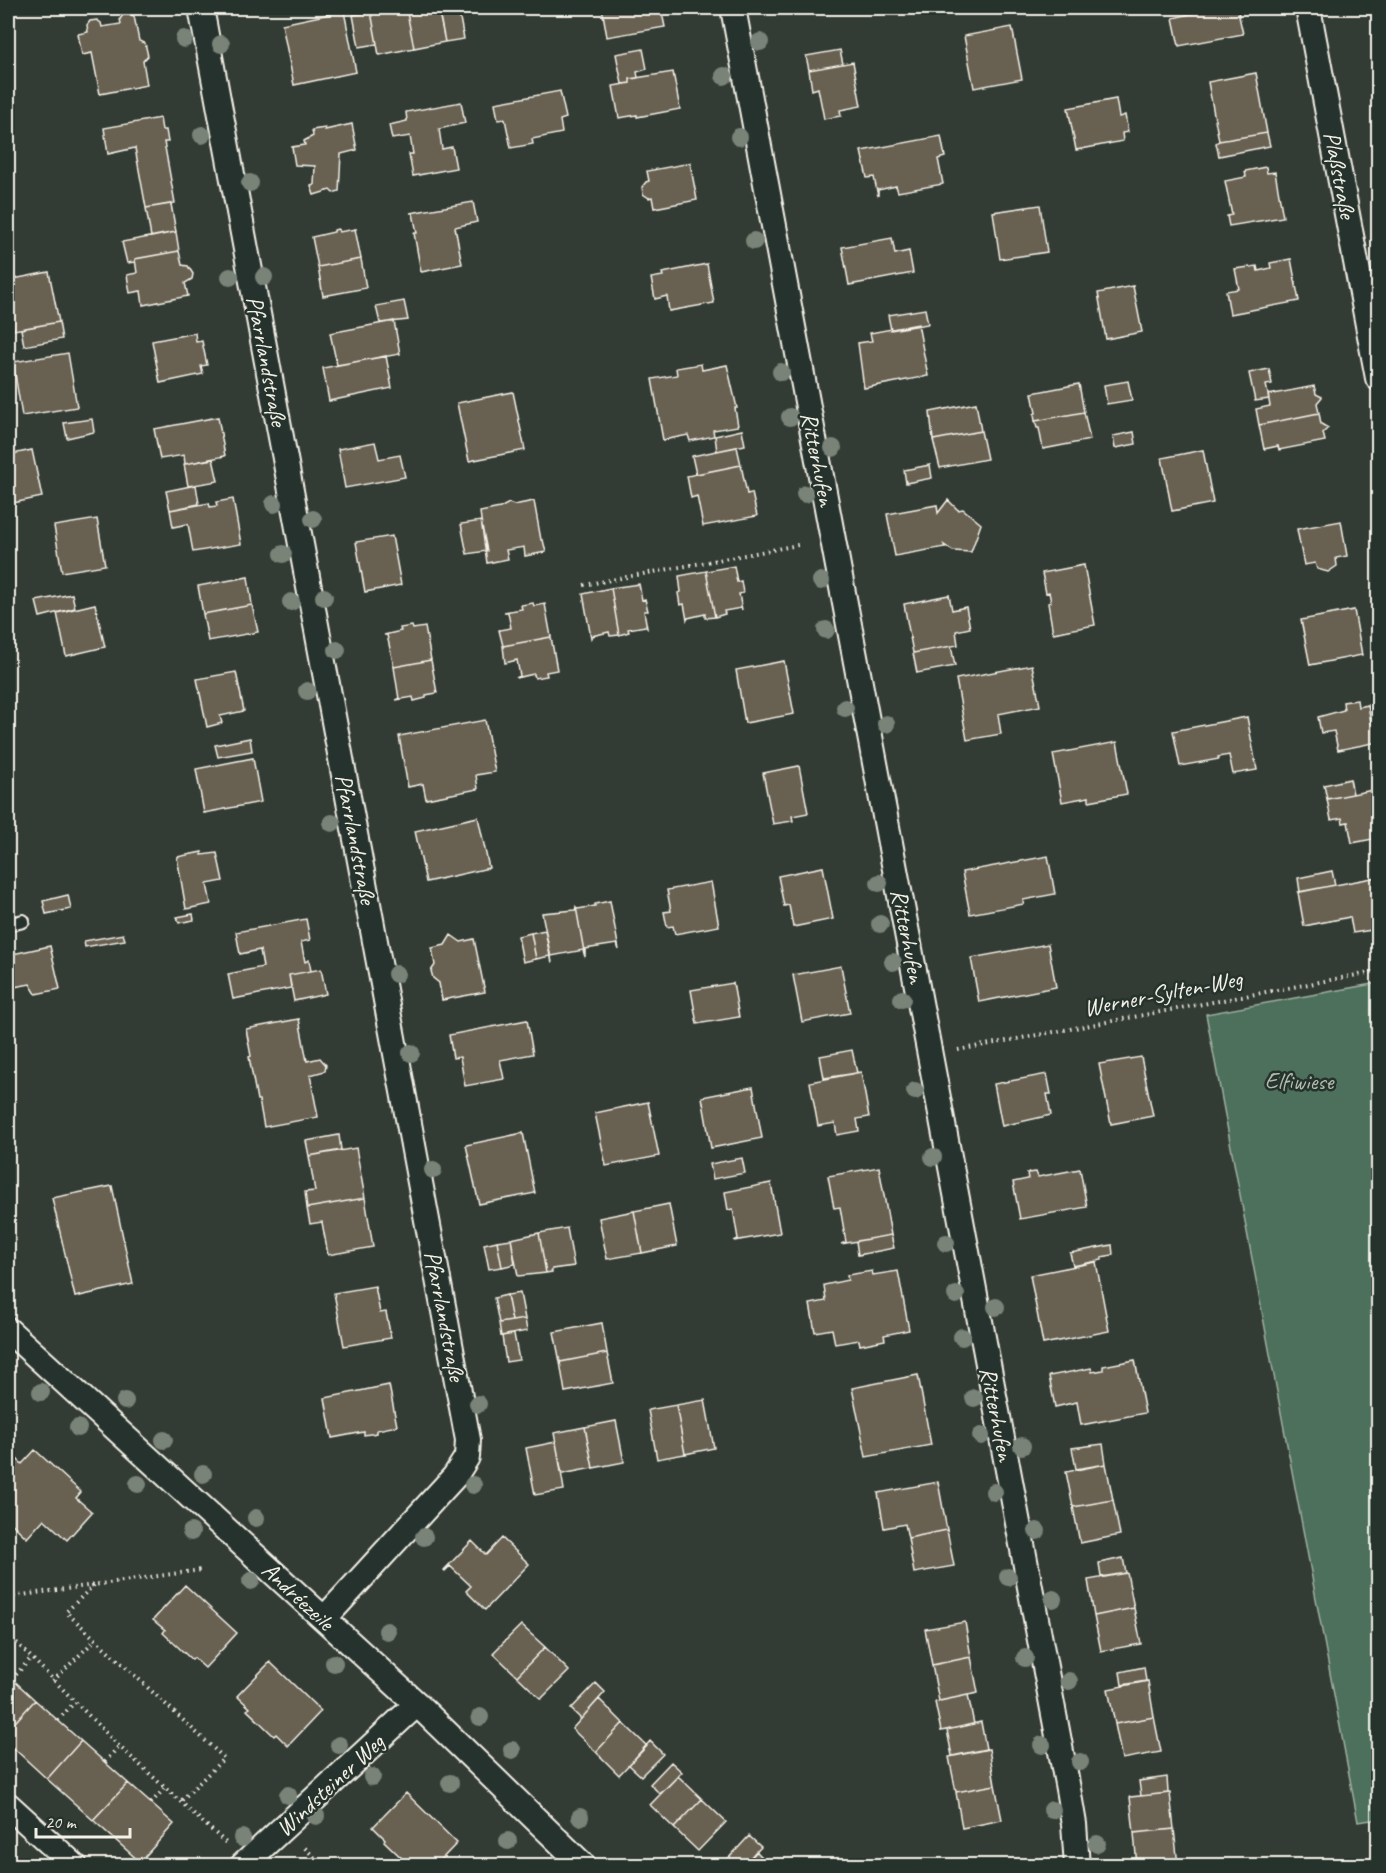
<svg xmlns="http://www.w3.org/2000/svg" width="1386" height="1873" font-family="Caveat,sans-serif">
<rect width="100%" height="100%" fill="#333c34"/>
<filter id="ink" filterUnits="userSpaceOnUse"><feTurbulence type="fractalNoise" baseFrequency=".0167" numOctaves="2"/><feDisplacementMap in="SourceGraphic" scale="12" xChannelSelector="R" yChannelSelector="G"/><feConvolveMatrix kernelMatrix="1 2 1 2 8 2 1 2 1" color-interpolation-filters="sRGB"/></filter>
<g filter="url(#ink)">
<!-- green -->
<path fill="#4e705b" stroke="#a1b0a2" stroke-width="1.5" d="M1378 983V1819L1358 1822 1206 1014Z"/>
<!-- building -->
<path fill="#686151" stroke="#f4f1e8" stroke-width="1.5" d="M397 8H406L414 48 379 55 371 12Z
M406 8H438L445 42 414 48Z
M458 8 464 39 445 42 439 11Z
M602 8H661L665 27 607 37Z
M1194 8H1244L1245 11 1238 12 1243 34 1179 46 1173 18 1195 13Z
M344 11 356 72 294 85 282 24Z
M371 12 377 44 359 47 353 15Z
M1378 13V51L1372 15Z
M130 14 134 16 139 41 145 43 148 56 143 61 147 85 100 94 92 53 82 55 78 34 88 32 87 25 90 21 97 20 101 23 102 27 121 24 120 19 123 15Z
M1012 27 1022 79 974 88 964 36Z
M643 49 647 69 637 72 638 78 630 79V83L622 84 616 54Z
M840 50 843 64 809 70 806 56Z
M853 62 861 106 840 110 841 116 824 119 818 88 812 90 809 70Z
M673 72 680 109 637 117V115L619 118 613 86 630 83V79Z
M1256 73 1267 133 1219 141 1208 82Z
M560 91 566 118 560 120 562 133 532 139 533 144 511 148 505 119 498 120 495 103Z
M1116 99 1119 117 1125 115 1128 132 1122 133 1123 141 1076 150 1068 108Z
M461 102 465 123 439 129 442 149 452 147 456 168 413 176 409 154H413L410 136 392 139 389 125 407 121 406 112Z
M160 118 162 130H166L168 142H164L175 203 146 208 135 148 108 154 104 128Z
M352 124 357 150 341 154 339 191 333 193 330 190 314 195 311 186 314 185 315 166 295 165 292 147 305 145 304 141 313 136 312 130 325 128V130Z
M1267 133 1270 146 1219 156 1216 143 1219 141Z
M941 136 945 157 938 159 943 184 898 192 896 186 878 190V196L874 177 867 178 861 151Z
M690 163 697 200 654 208 652 197 649 198 643 194 642 187 646 182 649 181 647 171Z
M1266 167 1267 173 1275 172 1283 217 1229 226 1227 216 1232 215 1225 181 1246 177 1245 171Z
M473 202 477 222 455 227 462 264 421 272 414 233H417L413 213H410Z
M171 204 176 232 151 237 146 208Z
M1040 205 1047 252 1000 259 993 212Z
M338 229 339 232 356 229H357H355L361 259 318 267 312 237 334 232V230Z
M176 232 179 251 135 259V262L127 263 122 242Z
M892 238 895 254 909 251 913 273 849 285 842 247Z
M179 251 182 265 188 266 193 274 192 279 185 283 188 296 143 305 141 291 130 293 127 275 137 273 135 259Z
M361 259 366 288 323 296 318 267Z
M1291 259 1299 301 1230 314 1226 291 1239 289 1235 269 1257 266 1258 271 1271 268 1270 263Z
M707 264 714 303 669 311 667 296 655 299 651 278 663 276 662 273Z
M49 272 59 322 14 330 8 297V280Z
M1133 286 1142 332 1106 339 1098 293Z
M404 301 408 320 380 323 376 306Z
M925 309 928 324 891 330 888 315Z
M394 321 400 354 337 365 330 333Z
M59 322 62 339 24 346 21 329Z
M918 324 928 376 864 388 858 343 872 341 870 333Z
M195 333 196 342 202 341 207 365 201 366 203 374 160 383 152 341Z
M68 353 77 407 22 416 13 362Z
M386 356 392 388 329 401 323 368Z
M701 364 702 370 727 365 737 408H735L738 426 713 430 714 436 690 441 688 435 663 440 652 379 677 375 676 368Z
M1269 369 1272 384 1266 385 1269 399 1255 401 1249 373Z
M1128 381 1132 400 1107 404 1104 385Z
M1079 384 1084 412 1035 421 1034 414 1036 413 1032 393Z
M1314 386 1316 394 1322 397 1317 403 1319 413 1259 425 1256 409 1270 406 1268 395Z
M513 392 525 450 469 461 457 403Z
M976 403 981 431 933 440 930 412Z
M1084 412 1090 440 1043 449 1039 428H1037L1035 421Z
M1319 413 1321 424 1328 428 1323 433 1325 441 1279 450 1278 446 1264 449 1259 425Z
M218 417 225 456 185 464 184 455 160 459 154 429Z
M92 419 94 432 67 438 64 423Z
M742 430 745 445 717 451 715 436Z
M981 431 987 459 940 468 933 440Z
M1134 432 1136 444 1115 448 1113 436Z
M375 442 379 459 400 455 405 477 345 488 338 449Z
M737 447 741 465 696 474 692 456Z
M32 450 42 497 8 504V455Z
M1203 450 1213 503 1172 511 1162 458Z
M213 459 218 481 188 486 184 464Z
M741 465 747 494 752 493 757 516 703 526 697 496 691 498 687 476Z
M930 465 932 478 906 483 904 470Z
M196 485 199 504 170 510 166 491Z
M233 499 241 544 193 552 188 524 173 527 170 510 209 503 210 507 217 506 216 502Z
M948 500 958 510 963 509 981 524 971 552 953 551 944 545 945 547 895 556 887 514 937 505 938 513Z
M534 501 541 540H543L546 552 525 556 524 547 506 550 508 559 487 563 480 512 500 508 509 503 514 505Z
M97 519 105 565 62 572 54 526Z
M481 521 487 551 467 554 461 524Z
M1341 521 1347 556 1336 558 1337 566 1328 572 1317 569 1315 563 1304 565 1297 529Z
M392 536 401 585 365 592 356 542Z
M1084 565 1095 625 1053 633 1048 603 1051 602 1049 592 1046 593 1042 573Z
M734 566 737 582 741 581 743 593 739 594 742 610 741 608 724 611 725 614 715 617 706 571Z
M706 571 715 617 705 618V614L688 618 687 620 684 604 680 605 678 593 681 592 679 576Z
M248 577 252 605 203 614 198 586Z
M639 584 642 600 645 599 648 611H644L647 628 645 626 628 629 629 632 619 635 611 588Z
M611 588 619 635 610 636 609 632 592 636 591 638 583 594Z
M72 594 75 608 40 617 36 601Z
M949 595 952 610 966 607 970 628 956 631 958 645 913 653 904 604Z
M533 603 534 606 545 604 551 637 503 646 499 630 511 628 508 612H504L522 609 521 605Z
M95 604 105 647 66 656 57 613Z
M252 605 258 632 208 641 203 614Z
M1354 610 1362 655 1310 665 1301 620Z
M412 626 413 629 425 627 431 660 394 667 387 635H384L401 631 400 628Z
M551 637 557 670 546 672 547 676 535 678 534 674 516 678 520 676 517 660 505 663 503 646Z
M951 646 955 666 917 673 913 653Z
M431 660 437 693 426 695V698L414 701 413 697 396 700 399 699 394 667Z
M784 661 794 714 745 723 736 670Z
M1032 665 1040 706 998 714 1001 734 967 740 956 679Z
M236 672 244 711 220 716 222 723 207 727 197 679Z
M1357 700 1358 707 1368 705 1371 722 1378 720V742L1338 750 1334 731 1321 733 1318 717 1344 710 1343 702Z
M1247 717 1257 770 1233 774 1229 755 1218 757 1219 759 1180 766 1173 731Z
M485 720 495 772 476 775 478 789 426 799 423 784 408 787 399 736Z
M250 738 252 751 218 757 215 745Z
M1117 742 1127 794 1089 801V797L1062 802 1053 754Z
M253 758 261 802 204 813 196 769Z
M799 766 808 813 792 816 793 821 773 824 763 773Z
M1350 779 1353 794 1327 799 1324 785Z
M1378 789V838L1352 843 1348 822 1343 823 1342 818 1331 820 1327 799Z
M478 817 489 868 426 882 415 831Z
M202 852V855L217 853 223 881 207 884 211 904 186 909 177 857Z
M1048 856 1055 894 1023 900 1024 904 970 914 962 872Z
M823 867 833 919 793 927 789 905 784 906 778 876Z
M1332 871 1335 885 1300 892 1298 878Z
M1378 877V929L1353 933 1350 917 1304 926 1298 892Z
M711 882 719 926 675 934 673 926 667 927 664 912 671 911 667 890Z
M68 895 71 909 46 914 43 901Z
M610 901 619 950 617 944 585 949V957L576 907 578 909 595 906V904Z
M576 907 585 957 583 950 551 956 552 963 542 913 575 910Z
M193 914 194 920 179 923 177 917Z
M306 919 310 940 301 942 305 962 309 960 311 971 289 975 291 988 233 999 228 974 263 967 260 950 240 954 236 932Z
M545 930 550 956 536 959 531 933Z
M531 933 536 959 523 962 518 936Z
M123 934 125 940 85 947 84 941Z
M451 935 461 942 474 939 485 992 442 1000 439 983 433 978 431 971 435 965 432 948 445 945Z
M1048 944 1056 987 979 1002 971 958Z
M50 946 60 989 36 994 30 984 14 987 8 955Z
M8 961 14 991 8 992Z
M841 966 850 1013 802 1022 793 975Z
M321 969 326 994 294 1001 289 975Z
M733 983 739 1017 697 1024 691 990Z
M299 1019 307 1061 320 1058 326 1065 325 1071 310 1075 318 1117 264 1127 259 1100H257L249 1057 251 1056 246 1029Z
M527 1020 533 1054 500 1060 504 1079 465 1086 460 1057 453 1058 449 1035Z
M852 1050 857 1073 824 1078 820 1056Z
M1141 1057 1153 1116 1111 1124 1099 1064Z
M861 1072 869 1117 857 1119 859 1131 837 1135 835 1123 818 1126 810 1082Z
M1047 1074 1051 1094H1047L1051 1115 1002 1126 994 1084Z
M753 1087 762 1138 711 1148 702 1097Z
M648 1102 659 1156 606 1166 595 1113Z
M523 1133 535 1193 479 1204 466 1145Z
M339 1135 341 1150 309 1156 306 1141Z
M356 1148 365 1198 307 1208 305 1192 315 1191 309 1156Z
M742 1158 745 1173 713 1179 710 1164Z
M879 1167 891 1235 841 1244 846 1242 840 1207 834 1208 828 1176Z
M1080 1169 1087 1207 1020 1219 1013 1182 1028 1179 1027 1173 1036 1172 1038 1177Z
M771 1183 780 1233 734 1241 738 1239 733 1209 728 1210 725 1192Z
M112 1186 133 1284 75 1297 52 1198Z
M365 1198 373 1247 328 1255 322 1222 310 1224 307 1208Z
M669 1204 677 1246 642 1253 634 1211Z
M634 1211 642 1253 607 1259 599 1218Z
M567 1228 574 1266 552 1269V1272L546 1273 539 1233Z
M539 1233 546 1273 518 1276 511 1239Z
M891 1235 894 1248 858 1255 856 1241Z
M511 1239 515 1264 502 1267 497 1241Z
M497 1241 502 1267 489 1269 484 1244Z
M1112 1245 1113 1255 1102 1257V1260L1073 1266 1070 1253Z
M1096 1262 1109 1331 1043 1344 1030 1275Z
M872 1271 873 1275 898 1271 909 1330 884 1335 885 1340 860 1345 859 1340 835 1344 832 1329 815 1332 810 1304 826 1301 824 1285 848 1280 847 1275Z
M375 1286 380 1313 386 1312 391 1338 344 1346 334 1293Z
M520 1293 525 1319 512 1321 507 1295Z
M507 1295 512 1321 499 1323 494 1298Z
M525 1319 527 1331 501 1336 499 1323Z
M602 1323 607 1353 560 1362 554 1332Z
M514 1334 519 1360 506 1362 502 1336Z
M607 1353 613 1383 565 1392 560 1362Z
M1135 1360 1145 1413 1081 1425 1077 1402 1055 1407 1049 1376 1091 1368 1092 1372 1103 1370V1366Z
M918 1375 931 1445 866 1457 852 1388Z
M389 1385 397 1426 377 1430V1433L364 1435V1432L332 1438 325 1398Z
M705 1400 714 1448 685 1454 676 1405Z
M676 1405 685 1454 657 1459 648 1410Z
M616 1421 624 1462 593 1468 585 1427Z
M585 1427 593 1468 562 1474 554 1433Z
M556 1442 564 1490 535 1495 526 1448Z
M1103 1444 1106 1464 1076 1469 1072 1448Z
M35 1450 81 1492 76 1498 92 1512 67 1540 44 1519 27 1538 8 1520V1469L17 1459 22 1464Z
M1106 1464 1113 1500 1073 1507 1066 1472Z
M938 1482 947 1530 908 1538 905 1524 884 1528 878 1493Z
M1113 1500 1120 1535 1080 1543 1073 1507Z
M947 1530 954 1566 914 1573 908 1538Z
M502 1538 529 1564 485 1610 466 1591 471 1586 450 1566 445 1571 444 1570 472 1541 486 1555Z
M1123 1558 1126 1573 1101 1577 1099 1563Z
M1127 1573 1134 1608 1094 1616 1088 1580Z
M185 1585 237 1633 205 1668 194 1658 192 1660 163 1633 165 1630 153 1620Z
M1134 1608 1141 1644 1101 1651 1094 1616Z
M965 1622 971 1657 932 1665 925 1629Z
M521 1625 545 1647 517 1676 493 1653Z
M545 1647 569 1671 541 1699 517 1676Z
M971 1657 978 1693 939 1701 932 1665Z
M270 1662 321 1711 288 1746 276 1734 274 1736 247 1710 250 1708 237 1696Z
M1144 1667 1146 1681 1122 1685 1120 1672Z
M8 1675 35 1700 8 1730Z
M1148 1681 1154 1717 1115 1724 1108 1689Z
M596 1683 605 1692 581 1719 571 1709Z
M968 1695 974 1724 941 1731 935 1702Z
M599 1699 623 1723 596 1752 572 1729Z
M35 1700 81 1741 47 1779 8 1743V1730Z
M1154 1717 1161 1752 1122 1759 1115 1724Z
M981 1722 986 1749 952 1756 947 1730Z
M623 1723 647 1746 619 1775 596 1752Z
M81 1741 128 1783 93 1820 47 1779Z
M650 1741 663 1754 641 1776 629 1765Z
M989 1749 995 1785 956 1792 949 1757Z
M671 1762 682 1772 660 1794 650 1784Z
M678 1776 702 1799 674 1828 650 1805Z
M1167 1777 1168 1793 1141 1796 1139 1781Z
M128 1783 174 1824 140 1862 93 1820Z
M995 1785 1002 1820 962 1828 956 1792Z
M406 1793 457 1843 435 1866H412L410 1864 409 1865 384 1841 385 1839 373 1827Z
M1170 1793 1174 1829 1134 1833 1130 1797Z
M702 1799 726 1822 698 1851 674 1828Z
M1174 1829 1178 1865 1137 1866 1134 1833Z
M749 1836 761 1847 743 1866H732L726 1861Z
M756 1851 771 1866H743Z
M1378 1858V1866H1363L1362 1860Z
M1362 1860 1363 1866H1329V1864Z"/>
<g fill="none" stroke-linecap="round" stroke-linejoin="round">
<!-- service casing -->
<g stroke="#f4f1e8" stroke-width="16">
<path id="service" d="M8 925 23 921"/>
</g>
<!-- minor casing -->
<g stroke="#f4f1e8" stroke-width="28">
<path id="minor" d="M201 8 468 1440 467 1457 455 1476 324 1619
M733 8 1068 1789 1074 1824 1077 1866
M1308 8 1378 378
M8 1330 417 1704 584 1866
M8 1805 75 1866
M242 1866 417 1704"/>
</g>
<!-- path -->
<path stroke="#f4f1e8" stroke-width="4" stroke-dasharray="1.5 4.5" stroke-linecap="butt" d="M584 585 798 545
M958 1050 1378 971
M94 1585 66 1612 224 1758 181 1801
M8 1597 201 1570
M8 1634 119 1746 226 1843
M12 1679 31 1658
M53 1681 96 1639
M58 1720 75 1702
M105 1762 119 1746
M151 1803 165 1788
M305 1848 323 1866"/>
<!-- service -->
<use href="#service" stroke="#26332d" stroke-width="12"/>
<!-- minor -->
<use href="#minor" stroke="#26332d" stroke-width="24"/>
</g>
<!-- trees -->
<g fill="#798378">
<circle cx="184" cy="39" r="9"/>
<circle cx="760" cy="42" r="9"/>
<circle cx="221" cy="44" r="9"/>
<circle cx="724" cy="76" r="9"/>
<circle cx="202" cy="135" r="9"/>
<circle cx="739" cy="137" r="9"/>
<circle cx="250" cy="183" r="9"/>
<circle cx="754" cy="241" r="9"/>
<circle cx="230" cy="277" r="9"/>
<circle cx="264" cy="277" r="9"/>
<circle cx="781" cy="372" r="9"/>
<circle cx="790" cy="417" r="9"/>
<circle cx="833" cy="448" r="9"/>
<circle cx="805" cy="494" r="9"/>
<circle cx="274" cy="504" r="9"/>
<circle cx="313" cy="519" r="9"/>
<circle cx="283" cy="554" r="9"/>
<circle cx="821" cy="581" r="9"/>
<circle cx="324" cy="597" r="9"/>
<circle cx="291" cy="602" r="9"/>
<circle cx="826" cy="630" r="9"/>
<circle cx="337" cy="650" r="9"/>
<circle cx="307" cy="691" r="9"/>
<circle cx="845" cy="708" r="9"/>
<circle cx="886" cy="724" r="9"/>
<circle cx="332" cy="823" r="9"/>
<circle cx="879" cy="883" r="9"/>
<circle cx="880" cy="924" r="9"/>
<circle cx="893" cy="962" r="9"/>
<circle cx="396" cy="974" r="9"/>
<circle cx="902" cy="999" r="9"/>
<circle cx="411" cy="1053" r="9"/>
<circle cx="915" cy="1091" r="9"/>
<circle cx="933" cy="1157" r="9"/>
<circle cx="433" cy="1170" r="9"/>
<circle cx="946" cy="1243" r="9"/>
<circle cx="956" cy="1295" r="9"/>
<circle cx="996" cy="1307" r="9"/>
<circle cx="962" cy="1337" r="9"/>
<circle cx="41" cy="1392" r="9"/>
<circle cx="974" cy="1398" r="9"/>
<circle cx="125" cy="1401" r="9"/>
<circle cx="478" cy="1404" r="9"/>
<circle cx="78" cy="1428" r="9"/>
<circle cx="981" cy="1436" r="9"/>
<circle cx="164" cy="1440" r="9"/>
<circle cx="1022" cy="1446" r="9"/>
<circle cx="203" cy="1474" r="9"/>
<circle cx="138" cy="1484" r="9"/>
<circle cx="473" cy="1485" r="9"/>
<circle cx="994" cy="1492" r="9"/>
<circle cx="256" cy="1518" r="9"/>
<circle cx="1037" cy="1531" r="9"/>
<circle cx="191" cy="1532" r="9"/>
<circle cx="424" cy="1537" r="9"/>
<circle cx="1008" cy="1577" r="9"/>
<circle cx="251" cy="1581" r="9"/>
<circle cx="1053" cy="1599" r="9"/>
<circle cx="387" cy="1631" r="9"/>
<circle cx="1025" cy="1658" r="9"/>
<circle cx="334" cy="1663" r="9"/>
<circle cx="1069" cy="1681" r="9"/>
<circle cx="480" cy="1717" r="9"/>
<circle cx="339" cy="1745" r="9"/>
<circle cx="1042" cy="1745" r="9"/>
<circle cx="512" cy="1750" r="9"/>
<circle cx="1080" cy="1762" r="9"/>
<circle cx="372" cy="1777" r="9"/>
<circle cx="450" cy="1783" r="9"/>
<circle cx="288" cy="1795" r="9"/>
<circle cx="1052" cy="1810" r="9"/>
<circle cx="316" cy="1816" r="9"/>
<circle cx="580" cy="1817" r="9"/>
<circle cx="242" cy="1838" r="9"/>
<circle cx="508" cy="1841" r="9"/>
<circle cx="1097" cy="1844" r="9"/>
</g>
</g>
<g text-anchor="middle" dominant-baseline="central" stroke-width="5" stroke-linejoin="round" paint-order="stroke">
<!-- street labels -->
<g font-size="24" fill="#f4f1e8" stroke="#26332d">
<text transform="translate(1340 175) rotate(79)">Plaßstraße</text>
<text transform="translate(267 361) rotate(79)">Pfarrlandstraße</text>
<text transform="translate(818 459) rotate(79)">Ritterhufen</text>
<text transform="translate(356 839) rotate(79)">Pfarrlandstraße</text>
<text transform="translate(908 936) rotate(79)">Ritterhufen</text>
<text transform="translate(1163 993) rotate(-11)">Werner-Sylten-Weg</text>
<text transform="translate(445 1316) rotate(79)">Pfarrlandstraße</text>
<text transform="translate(997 1414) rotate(79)">Ritterhufen</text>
<text transform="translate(298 1596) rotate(43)">Andréezeile</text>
<text transform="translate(330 1785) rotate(-43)">Windsteiner Weg</text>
</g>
<!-- park labels -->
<g font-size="24" fill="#b2bdb0" stroke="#26332d">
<text x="1299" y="1081">Elfiwiese</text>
</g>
</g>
<!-- margin -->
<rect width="1386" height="1873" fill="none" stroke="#26332d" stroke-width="30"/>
<rect x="15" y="15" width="1356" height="1843" fill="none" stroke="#f4f1e8" stroke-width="2" filter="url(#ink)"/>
<!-- scale -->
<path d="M36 1828v9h94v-9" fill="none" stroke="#f4f1e8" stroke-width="3"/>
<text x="45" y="1828" font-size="18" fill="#f4f1e8" stroke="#26332d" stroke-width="4.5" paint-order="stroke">20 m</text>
</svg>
